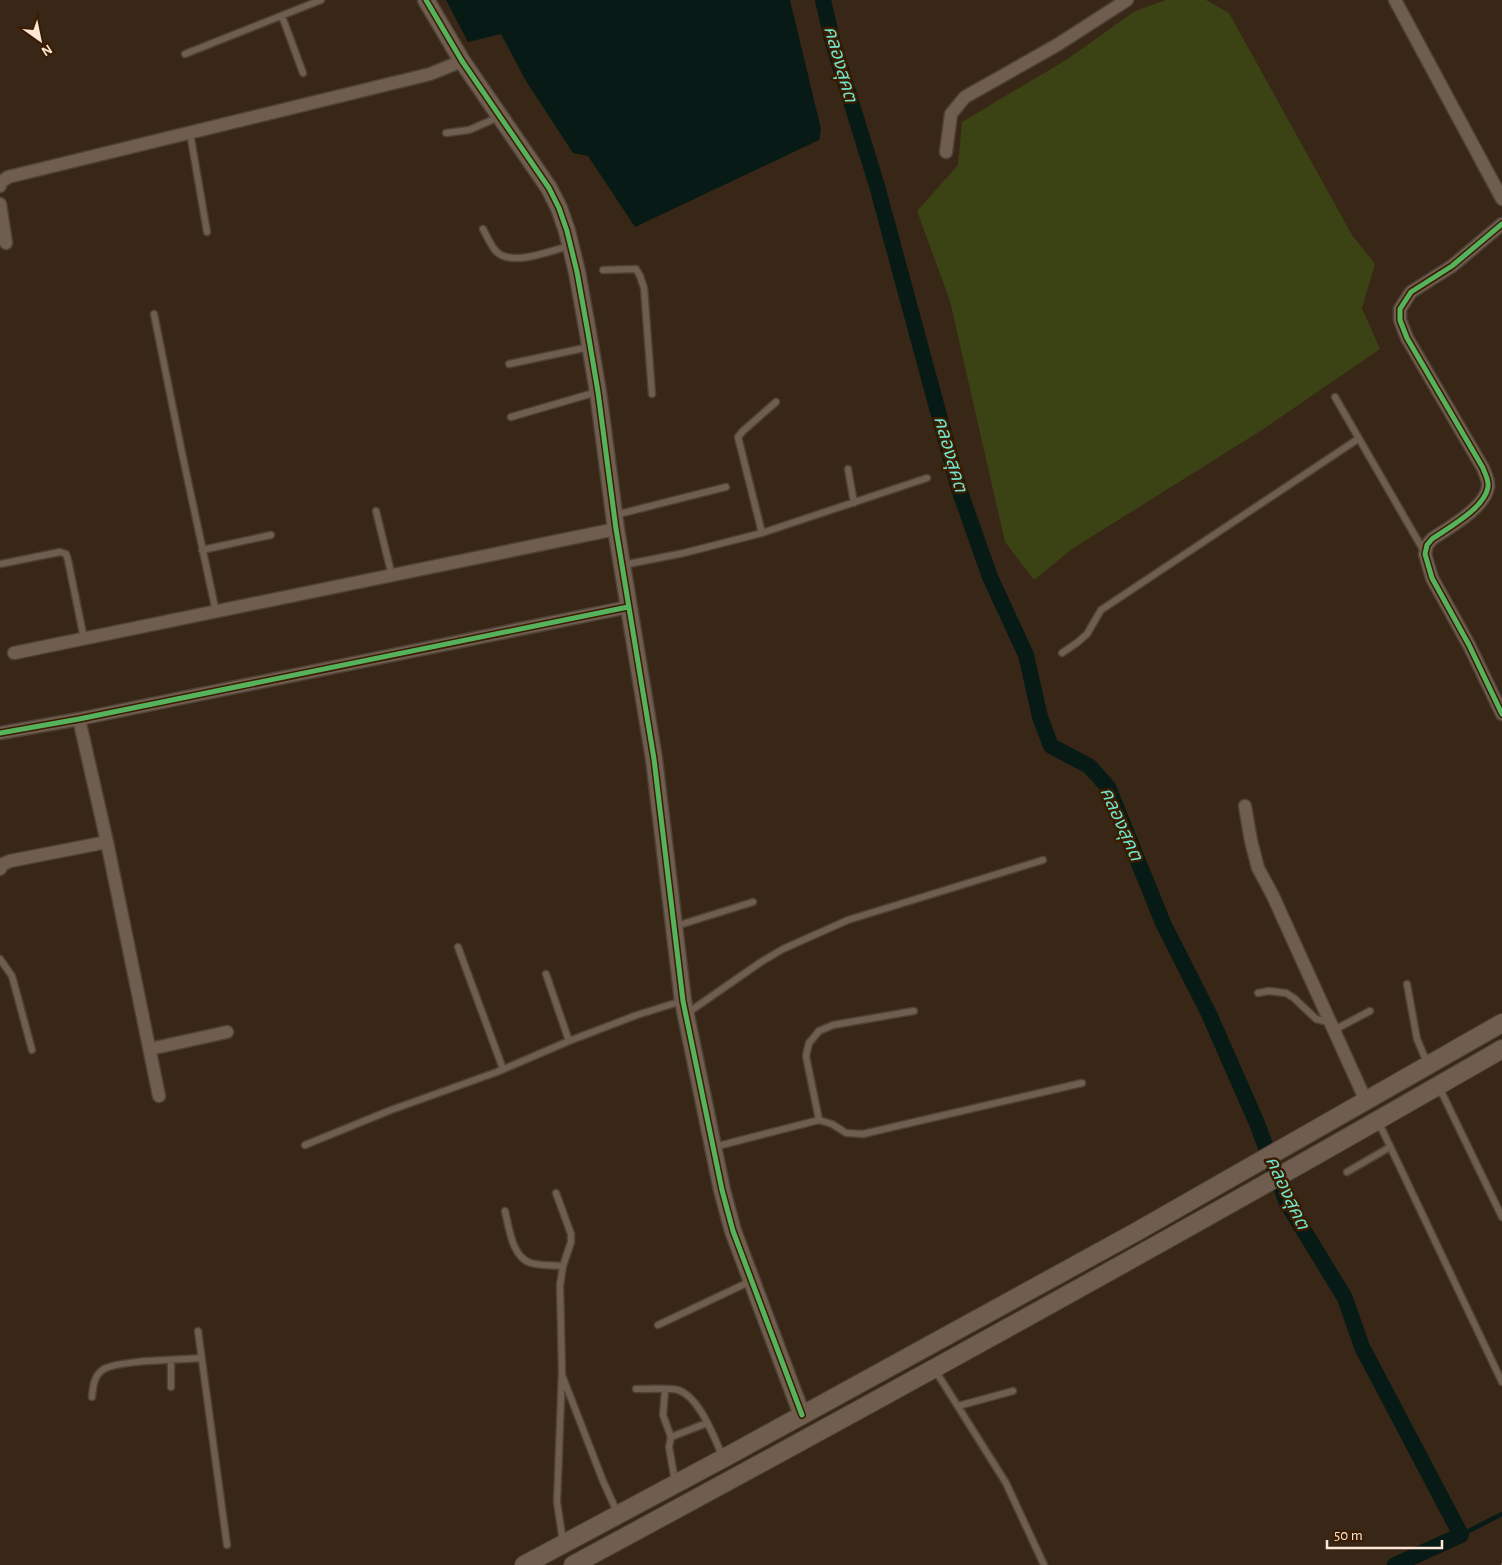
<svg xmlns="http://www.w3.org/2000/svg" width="1502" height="1565" font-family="'Alegreya Sans','Noto Sans Thai',sans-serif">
<rect width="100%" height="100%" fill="#382716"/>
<!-- green -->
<path fill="#3b4213" d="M1166 0H1206L1229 13 1352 235 1375 264 1362 308 1380 349 1262 430 1072 549 1034 580 1005 542 950 301 917 211 958 165 962 122 1066 60 1135 11Z"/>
<!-- water -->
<path fill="#071a15" d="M446 0H790L821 129 819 140 635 227 588 156 573 153 526 81 501 34 468 42Z"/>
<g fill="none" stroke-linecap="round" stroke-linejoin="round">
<!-- stream -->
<path stroke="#071a15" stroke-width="4.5" d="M1461 1535 1502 1514"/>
<!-- canal -->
<path stroke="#071a15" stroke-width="16" d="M823 0 833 43 877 186 959 489 990 577 1026 655 1040 717 1051 746 1089 766 1108 787 1163 923 1209 1014 1256 1121 1287 1203 1345 1298 1362 1347 1461 1535 1395 1565"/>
<!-- service casing -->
<g stroke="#4e4135" stroke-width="9">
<path id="service" d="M282 16 303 73
M185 54 321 0
M190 133 207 232
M446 133 469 130 499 117
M483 229C487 236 490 244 495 250 509 268 550 251 569 246
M603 270 636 269 640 276 644 288 652 394
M154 314 182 453 216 612
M509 364 589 347
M1335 397 1425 553
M511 417 597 392
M848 469 854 503
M376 511 392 576
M615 515 726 487
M762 533 738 437 743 431 776 402
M202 550 271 535
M0 564 60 552 66 554 68 560 84 639
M623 565 684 553 762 533 927 478
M1062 653 1078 642 1087 634 1101 610 1358 439
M676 926 753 902
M458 947 503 1069
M0 959 12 976 32 1050
M546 974 569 1041
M1407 984 1417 1039 1428 1065
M1258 993 1269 991 1286 993 1294 998 1316 1019 1329 1022
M686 1014 761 962 783 949 848 920 1043 860
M1334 1030 1370 1011
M1439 1087 1502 1217
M819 1120 806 1056 809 1043 819 1031 833 1025 914 1011
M1378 1121 1502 1382
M305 1145 391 1110 497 1072 569 1041 637 1015 682 1001
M714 1147 819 1120 832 1124 846 1133 863 1134 1082 1083
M1347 1172 1390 1147
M556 1193 571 1234V1242L563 1266 560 1285 562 1372 557 1502 563 1542
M505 1211C509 1227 512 1258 531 1263 541 1266 553 1265 563 1266
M658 1325 751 1281
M198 1331 227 1545
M171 1361V1387
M935 1370 1006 1483 1044 1565
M562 1375 603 1481 618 1514
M636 1389C645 1389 671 1388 678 1390 700 1397 714 1438 723 1457
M665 1390 663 1415 671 1437
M92 1397C93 1386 94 1375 104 1369 120 1360 180 1360 202 1358
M958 1406 1013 1391
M675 1481 669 1447 671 1437 707 1423"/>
</g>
<!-- minor casing -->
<g stroke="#4e4135" stroke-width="15">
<path id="minor" d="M1395 0 1502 199
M946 152 951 114 965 97 1057 45 1127 0
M0 186V183L8 177 430 74 462 61
M0 204 6 243
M1502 224 1452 266 1411 292 1400 309V320L1407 338 1483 468C1485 474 1489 480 1488 487 1485 508 1448 528 1432 539L1427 545 1425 554 1432 578 1469 645 1502 714
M14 653 616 529
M79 719 107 842 159 1096
M0 733 79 719 628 607
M1245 806 1251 841 1258 868 1273 896 1366 1101
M0 869 3 864 10 861 107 842
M150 1049 227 1032"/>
</g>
<!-- tertiary casing -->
<g stroke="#4e4135" stroke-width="19">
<path id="tertiary" d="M426 0 462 61 549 188 559 208 567 231 577 272 588 333 598 392 616 529 654 759 683 1001 722 1190 733 1231 802 1415"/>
</g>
<!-- secondary casing -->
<g stroke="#4e4135" stroke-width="20">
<path id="secondary" d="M524 1565 724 1458 1136 1232 1502 1023
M573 1565C885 1397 1195 1226 1502 1049"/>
</g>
<!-- service -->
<use href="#service" stroke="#6f5e50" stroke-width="6"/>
<!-- minor -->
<use href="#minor" stroke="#6f5e50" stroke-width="12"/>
<!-- tertiary -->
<use href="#tertiary" stroke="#6f5e50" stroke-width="16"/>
<!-- secondary -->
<use href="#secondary" stroke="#6f5e50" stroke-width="18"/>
<!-- rail -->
<path stroke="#6e5f52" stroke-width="4" stroke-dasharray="8 4" stroke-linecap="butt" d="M1501 1565H1502"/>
<!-- cycleway casing -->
<g stroke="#3b1c00" stroke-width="8">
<path id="cycleway" d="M426 0 462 61 549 188 559 208 567 231 577 272 588 333 598 392 616 529 654 759 683 1001 722 1190 733 1231 802 1415
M1502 224 1452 266 1411 292 1400 309V320L1407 338 1483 468C1485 474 1489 480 1488 487 1485 508 1448 528 1432 539L1427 545 1425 554 1432 578 1469 645 1502 714
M0 733 79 719 628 607"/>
</g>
<!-- cycleway -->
<use href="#cycleway" stroke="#56b35d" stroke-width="5"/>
</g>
<g text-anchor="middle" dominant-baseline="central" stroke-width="5" stroke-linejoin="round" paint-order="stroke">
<!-- water labels -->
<g font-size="19" font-style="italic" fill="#6fe3cd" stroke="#3b1c00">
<text transform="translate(840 64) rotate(74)">คลองสุคต</text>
<text transform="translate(950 454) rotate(74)">คลองสุคต</text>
<text transform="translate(1121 824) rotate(66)">คลองสุคต</text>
<text transform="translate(1287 1193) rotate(65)">คลองสุคต</text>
</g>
</g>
<!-- north arrow -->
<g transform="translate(40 40) rotate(147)" stroke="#3b1c00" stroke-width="4" paint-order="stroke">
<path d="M0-4L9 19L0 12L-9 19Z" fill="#fde8d8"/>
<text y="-8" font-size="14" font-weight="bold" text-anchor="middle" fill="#fde8d8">N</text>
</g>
<!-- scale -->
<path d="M1327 1540v8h115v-8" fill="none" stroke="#fde8d8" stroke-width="2.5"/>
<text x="1334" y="1540" font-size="15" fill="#fde8d8" stroke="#3b1c00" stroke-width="4" paint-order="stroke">50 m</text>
</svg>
